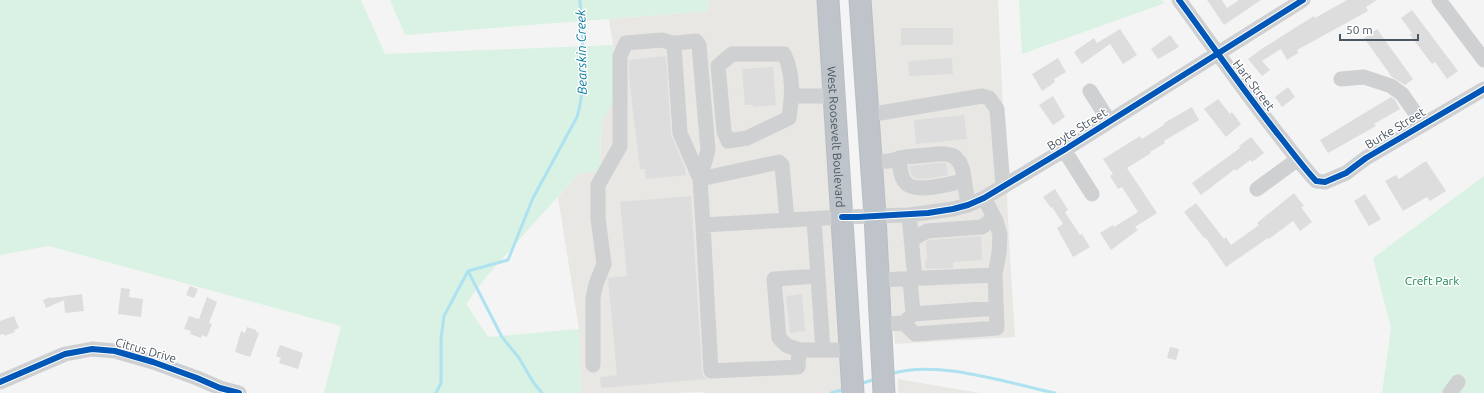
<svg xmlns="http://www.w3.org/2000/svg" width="1484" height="393" font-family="Ubuntu,sans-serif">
<rect width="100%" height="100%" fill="#f4f4f4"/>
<!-- commercial -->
<path fill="#e8e7e3" d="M708 0H819L843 393H703V392L675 393H581L579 329 558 197 578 174 600 170 601 124 615 98 613 45 609 19 709 11Z
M869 0H998L1009 239 1015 337 895 344 880 173Z
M898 379 944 387 980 393H898Z"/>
<!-- green -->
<path fill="#d9f2e3" d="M0 0H361L385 54 613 45 615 98 601 124 600 170 578 174 486 277 466 304 488 337 579 329 581 393H324L341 326 49 246 0 255Z
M390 0H708L709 11 405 35Z
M1019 0H1162L1165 3 1022 54Z
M1484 176V393H1382L1391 328 1373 258Z"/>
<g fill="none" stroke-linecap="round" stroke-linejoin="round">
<!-- stream -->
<path stroke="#aee2f0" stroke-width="3" d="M468 271 502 337 519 358 533 382 542 393
M890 374C938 359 1007 383 1055 393
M860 384 875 379
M436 393 441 383V339L444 316 468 271 508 260 533 198 577 117C588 80 582 38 580 0
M831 393 845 389"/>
</g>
<!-- building -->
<path fill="#ddddde" d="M1207 0H1222L1227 8 1239 0H1261L1224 25Z
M1347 0H1377L1366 7 1368 11 1297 50 1298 53 1287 60 1281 49 1262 61 1270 70 1262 76 1248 59 1260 50 1298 26 1314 16 1315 18Z
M1412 10 1458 71 1447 79 1435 62 1432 64 1410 35 1412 33 1401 18Z
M901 28H953V45H901Z
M1120 29 1137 55 1123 64 1110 44 1082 64 1074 52 1094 38 1097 43Z
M1377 29 1413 79 1405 85 1392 77 1364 38Z
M1170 35 1179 47 1158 59 1151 49Z
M666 56 671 134 685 168 686 175 646 179 645 169H640L629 78V60Z
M952 58 953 74 909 76 908 61Z
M1058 58 1066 72 1054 79 1055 82 1042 91 1032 74Z
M773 67 776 105 753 107V105H745L742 69Z
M1288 87 1295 97 1282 107 1275 97Z
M1053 96 1065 117 1053 125 1039 105Z
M1391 97 1395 100 1400 109 1374 124 1376 126 1328 153 1320 140Z
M1218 99 1230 114 1232 112 1241 124 1226 137 1204 109Z
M1192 107 1199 120 1164 141 1165 143 1150 152 1151 153 1127 168 1157 213 1135 227 1138 230 1111 250 1100 233 1113 225 1114 227 1138 212 1122 187 1118 189 1110 176 1113 174 1103 159 1140 136 1142 139 1165 124 1164 123Z
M964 115 967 139 916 144 914 120Z
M1251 137 1264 153 1252 162 1250 160 1236 171 1235 169 1201 195 1192 183 1240 148 1239 146Z
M1426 161 1446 191 1430 201 1427 197 1403 211 1385 181 1396 175 1399 179Z
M938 163H946L948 175 932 178 918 179 914 178 911 174 909 166Z
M1055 189 1068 210 1065 212 1080 235 1082 234 1090 247 1073 257 1057 228 1063 224 1052 207 1051 208 1043 197Z
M1294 193 1304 206 1301 207 1312 222 1300 231 1293 221 1269 239 1268 238 1226 267 1205 237 1204 238 1184 212 1196 203 1224 239 1226 237 1231 245 1259 225 1257 223Z
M1365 194 1381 219 1369 226 1354 201Z
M691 196 702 371 703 376 707 379 601 388 600 377 617 375 608 278 627 276 620 202Z
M981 236 982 260 953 262V268L926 269 925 261H927L926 242 930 240Z
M190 286 198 289 194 298 186 295Z
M121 288 130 289 129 297 143 299 141 317 118 314Z
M82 294 84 311 65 313 64 300 46 308 43 300 50 297 51 298Z
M802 294 805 331 790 333 786 296Z
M207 297 217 302 209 323 212 324 207 337 202 335 201 338 190 334 191 331 184 329 189 316 199 319Z
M14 316 19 328 14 330 15 332 4 336V334L0 335V321Z
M247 327 256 330V332L259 333 250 357 235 352 241 331 245 333Z
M280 345 303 353 298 369 279 363 281 358 276 356Z
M1170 347 1179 349 1176 360 1167 358Z"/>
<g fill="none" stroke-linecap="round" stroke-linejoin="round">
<!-- highway casing -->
<g stroke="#b9bec3" stroke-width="23">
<g id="highway">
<path id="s1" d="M828 0 853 393"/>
<path d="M860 0 875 216 884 393"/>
</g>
</g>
<!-- minor -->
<path stroke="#ced0d2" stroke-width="15" d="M1179 0C1213 46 1245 93 1281 138 1292 152 1303 167 1316 181L1325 182 1346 173 1366 158 1484 89
M1439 0 1484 60
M732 54H784C794 74 792 97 789 118L747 138 728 141 724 131 718 66Z
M1341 79 1364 77 1391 86 1402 94 1423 124
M1090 91 1109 121
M792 96H834
M868 115 982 96 989 98 997 109 1003 187
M1064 150 1092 194
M899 158C900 166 900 176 905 182 914 195 951 183 964 181
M871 162 889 161 905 157 938 154H946L954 156 960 163 963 171 968 205
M1257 189 1298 159
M909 215 915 279
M814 219 823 350
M787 220 782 165 779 162 700 179 708 150 699 45 696 41 676 43 674 45 680 133 700 179 703 225 842 217 909 215 953 209 968 205 984 198 1064 150 1303 0
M703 225 711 371 798 367 799 350H850
M911 240 927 231 982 227 990 221 993 216
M878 280 995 275
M913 314 996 308
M906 321 913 314 910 279
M880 324 904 323 915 334 997 328 995 275 999 253 1000 235 996 221 984 198
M799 350 786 345 779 338 774 279 818 276
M593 365V298L596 284 604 264 598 218V185L620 146V56L626 43 662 40 675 44
M0 382 65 354 92 349 115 351 153 362 197 378 220 388 239 393
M1450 393 1458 382"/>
<!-- highway -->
<use href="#highway" stroke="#bec4c9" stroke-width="21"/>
<!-- cycleway casing -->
<g stroke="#fff" stroke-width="8">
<path id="cycleway" d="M1179 0C1213 46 1245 93 1281 138 1292 152 1303 167 1316 181L1325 182 1346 173 1366 158 1484 89
M842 217H858L928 213 953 209 968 205 984 198 1064 150 1303 0
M0 382 65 354 92 349 115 351 153 362 197 378 220 388 239 393"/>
</g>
<!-- cycleway -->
<use href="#cycleway" stroke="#0057b8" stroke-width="6"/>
</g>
<g text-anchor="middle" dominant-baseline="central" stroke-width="3" stroke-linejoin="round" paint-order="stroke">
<!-- street labels -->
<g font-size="12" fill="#4a5661" stroke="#fff">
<text transform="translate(1254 85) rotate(53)">Hart Street</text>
<text transform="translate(1395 128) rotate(-31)">Burke Street</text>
<text transform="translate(1077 129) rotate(-32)">Boyte Street</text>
<text stroke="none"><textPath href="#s1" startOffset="137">West Roosevelt Boulevard</textPath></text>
<text transform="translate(146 350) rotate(16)">Citrus Drive</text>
</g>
<!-- park labels -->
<g font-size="12" fill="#17864f" stroke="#fff">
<text x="1432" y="280">Creft Park</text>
</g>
<!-- water labels -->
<g font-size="13" font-style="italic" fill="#0c7c9b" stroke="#fff">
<text transform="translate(581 52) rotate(-91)">Bearskin Creek</text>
</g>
</g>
<!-- scale -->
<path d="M1340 34v6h78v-6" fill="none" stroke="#4a5661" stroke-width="2"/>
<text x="1346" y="34" font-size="12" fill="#4a5661" stroke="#ffffff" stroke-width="3" paint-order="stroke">50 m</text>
</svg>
